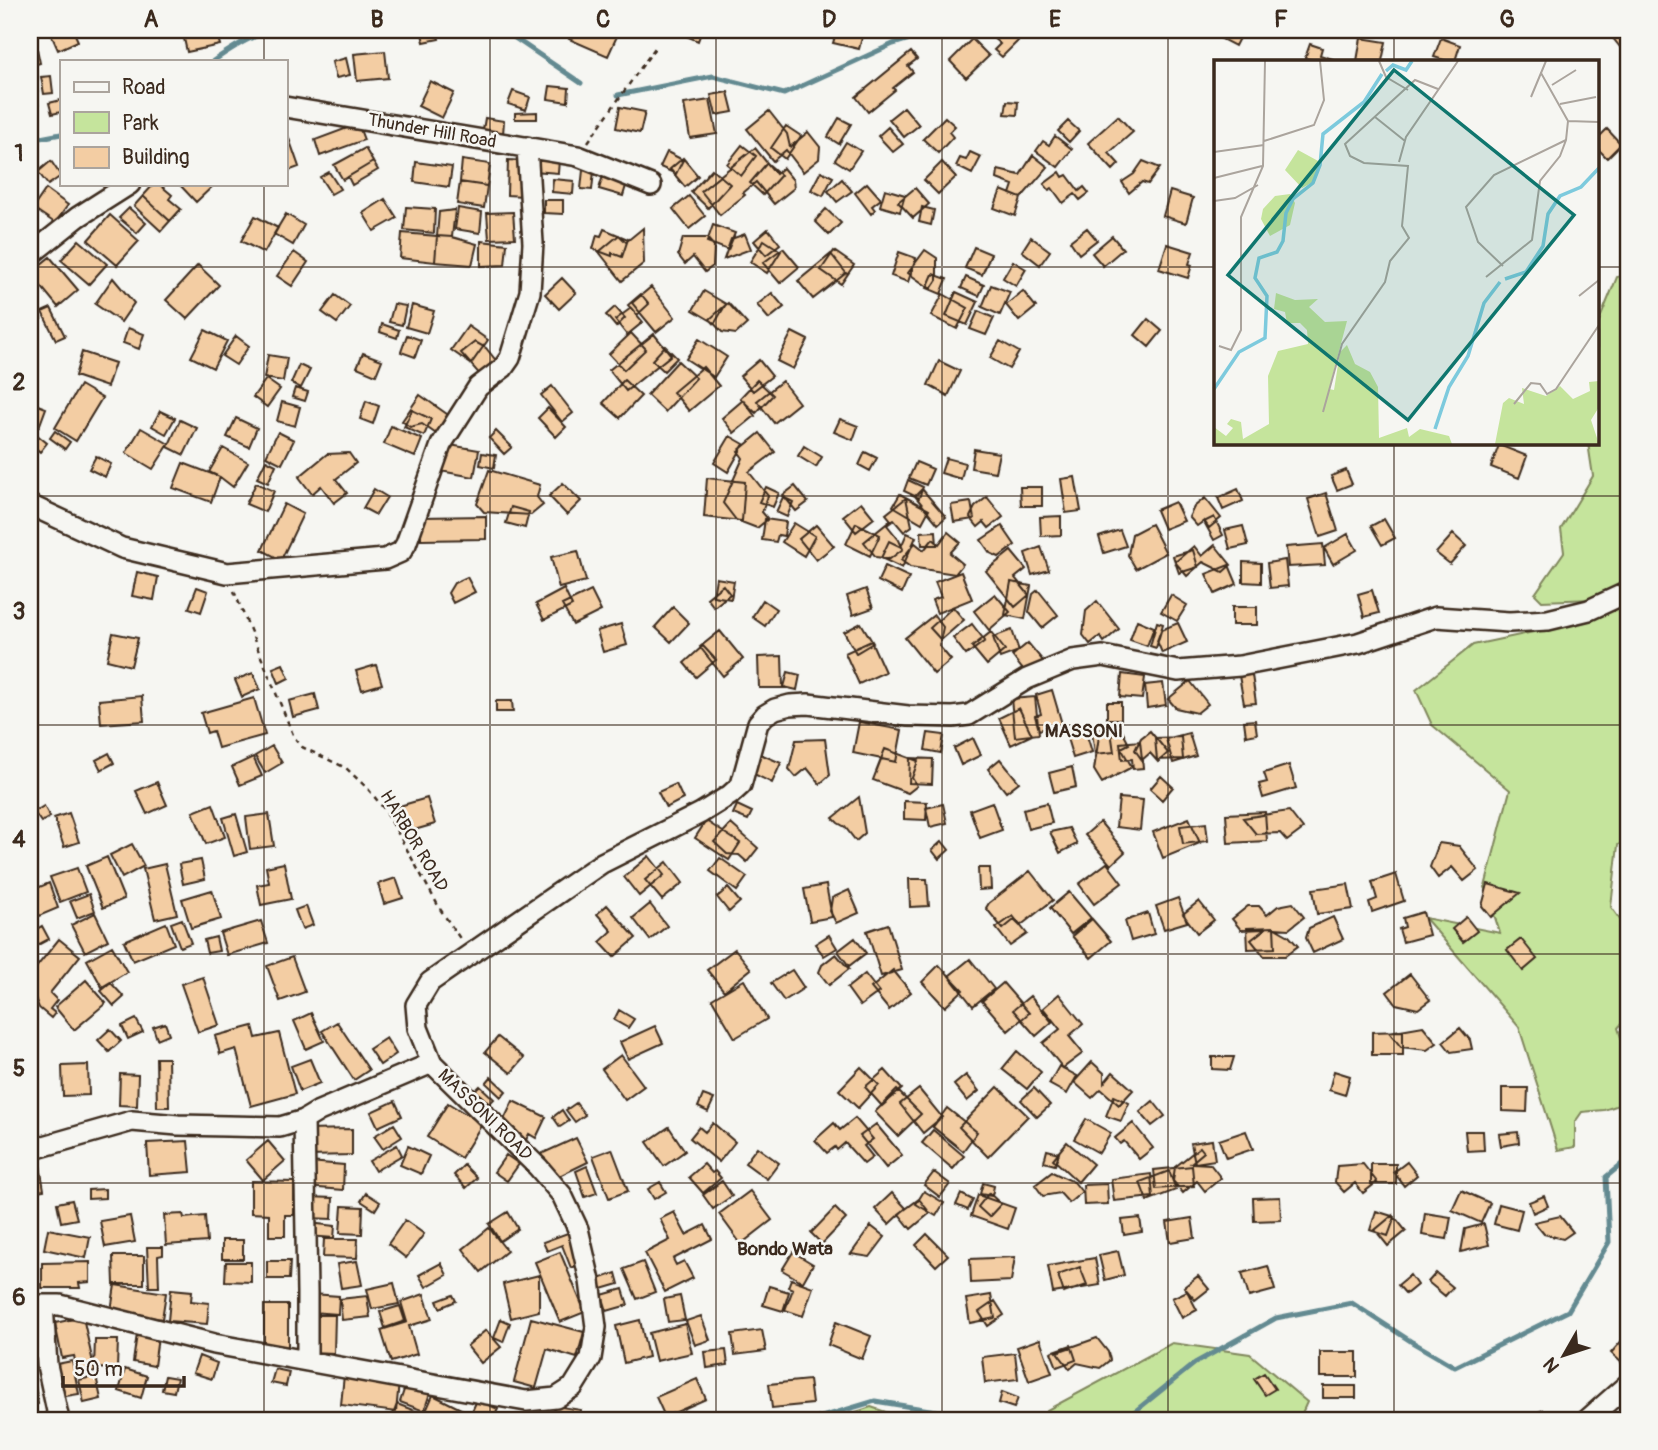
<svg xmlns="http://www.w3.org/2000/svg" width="1658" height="1450" font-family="Pangolin,sans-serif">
<rect width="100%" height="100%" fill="#f6f6f2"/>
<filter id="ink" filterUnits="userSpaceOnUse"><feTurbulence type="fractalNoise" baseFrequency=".0143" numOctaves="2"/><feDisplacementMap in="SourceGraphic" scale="14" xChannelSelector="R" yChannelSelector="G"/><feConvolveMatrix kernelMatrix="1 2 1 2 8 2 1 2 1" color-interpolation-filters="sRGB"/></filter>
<g filter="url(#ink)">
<!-- green -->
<path fill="#c5e49c" stroke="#80875d" stroke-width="2" d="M1628 274V581L1593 599 1542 601 1535 594 1564 552 1561 529 1593 476 1588 443H1597V326L1617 277Z
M1628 602V839L1618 845 1611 907 1628 931V1016L1618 1028 1628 1059V1102L1604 1110 1582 1112 1575 1122V1147L1558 1150 1519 1027 1425 918 1500 933 1485 887 1510 790 1432 725 1416 690 1473 645 1590 620Z
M1172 1343 1250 1354 1307 1402 1299 1420H1042L1047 1410Z
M871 1407 909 1420H831Z"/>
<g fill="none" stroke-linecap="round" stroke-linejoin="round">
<!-- stream -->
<path stroke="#638a91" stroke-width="5" d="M503 30 581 83
M213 61C234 47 255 32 281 30
M618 95 713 76 784 94 893 44 939 30
M30 140 61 134
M812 1420 875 1401 960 1415 980 1420
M1109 1420 1128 1417 1195 1363 1276 1318 1352 1303 1412 1342 1455 1367 1568 1311 1609 1242 1606 1177 1628 1159"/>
</g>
<!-- building -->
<path fill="#f3cda3" stroke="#3b2a1e" stroke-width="2" d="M63 30H73L78 41 58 50 51 34Z
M202 30H216L220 45 187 52 183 34Z
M421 30H437L439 39 424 42Z
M573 30H609L618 34 608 56 569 39Z
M672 30H702L698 41Z
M837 30H845L863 34 859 49 833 43Z
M1000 30H1008L1019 40 1002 57 994 50 1000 44 993 38Z
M1212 30H1243L1235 46 1210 33Z
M1621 30H1628V48L1624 52 1612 37Z
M1361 38 1386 42 1382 61H1357Z
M1441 38 1460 45 1455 61H1447L1434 57Z
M972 39 989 56 966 78 950 61Z
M36 44 40 63 30 66V46Z
M1310 44 1322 48 1320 55 1333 59 1332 61H1316L1305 58Z
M385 51 388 78 357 81 354 54Z
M911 52 917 59 908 66 913 72 893 88 895 90 868 112 856 97Z
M346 58 350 75 336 78 332 62Z
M51 76 53 93 44 94 41 77Z
M430 81 454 93 442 118 418 106Z
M550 86 569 88 568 102 548 99Z
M30 87H37L39 117 30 118Z
M513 91 530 97 526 110 508 104Z
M728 92 733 112 716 115 711 95Z
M61 100V112L52 114 49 103Z
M710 100 717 134 690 138 684 104Z
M1007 101 1018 102 1017 115 1005 114Z
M620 107 645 112 640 133 616 128Z
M904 107 919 125 904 137 889 119Z
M769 111 787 134 790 147 808 132 820 147 819 159 803 172 786 150 773 161 747 129Z
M537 112V119H515V113Z
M1118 116 1133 132 1109 153 1119 164 1113 170 1088 143Z
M945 117 955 126 949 132 953 137 938 153 923 139Z
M485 118 504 121 503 134 483 130Z
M839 118 851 124 839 144 828 137Z
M1068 121 1079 131 1069 142 1058 131Z
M358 124 364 140 320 156 315 140Z
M786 126 801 136 785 159 771 148Z
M285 127 299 167 285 172Z
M888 127 903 144 893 152 878 136Z
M1607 129 1621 144 1607 158 1597 148V139Z
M1055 136 1072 149 1058 167 1036 151 1043 141 1049 145Z
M846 142 861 151 849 169 835 160Z
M742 145 756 156 741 176 727 164Z
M365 148 373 162 343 180 334 165Z
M755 148 776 174 783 168 793 180 794 188 774 204 756 182 743 193 745 195 720 215 701 191Z
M667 152 683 160 676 174 660 167Z
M970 152 981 157 972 174 956 166 960 158 966 160Z
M1033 155 1048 167 1021 198 1010 194 1013 185 997 179 998 170 1020 175Z
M535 158 559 160 558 173 534 171Z
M683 158 698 176 685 187 670 169Z
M462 160 490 164 487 186 460 182Z
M508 160 525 161 523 196 507 195Z
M51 161 61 176 48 185 38 172Z
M1143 161 1160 168 1148 184 1142 182 1129 193 1122 182 1134 174Z
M373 162 378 170 352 185 348 177Z
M416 162 452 167 449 187 414 182Z
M942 162 956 177 938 194 924 180Z
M767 163 781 175 763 195 750 183Z
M712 169 730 184 708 208 691 192Z
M583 170 594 171 592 190 581 189Z
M821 171 833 177 823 196 811 190Z
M329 172 340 189 331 194 320 177Z
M604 172 628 179 623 196 599 189Z
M1060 172 1063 177 1067 175 1079 191 1084 187 1089 193 1080 200 1075 194 1063 203 1052 188 1049 190 1044 184Z
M553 179 574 181 573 194 552 192Z
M842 179 852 191 837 202 828 191Z
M460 182 487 186 484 208 457 204Z
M867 183 881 199 872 206 875 210 871 214 855 193Z
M154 184H159L172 195 169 199 181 209 170 221 143 196Z
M179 184H215L196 202Z
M915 188 929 204 913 218 898 202Z
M46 189 68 205 55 223 33 208Z
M885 189 905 195 900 212 880 206Z
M1001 190 1021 198 1015 216 994 208Z
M1170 191 1193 198 1186 223 1163 216Z
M143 196 170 221 161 231 134 206Z
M689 196 705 216 689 229 673 209Z
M385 199 397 218 374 231 363 213Z
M544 200H563V214L544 213Z
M406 207 435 209 434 233 404 230Z
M922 207 934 210 931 225 919 222Z
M129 208 146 223 137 233 119 218Z
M458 208 482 212 480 233 455 229Z
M826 209 841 223 829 235 815 221Z
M455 210 452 237 437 236 439 212Z
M513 212 515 238 489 239 487 213Z
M286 214 304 225 293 245 274 234Z
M110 215 139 241 117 265 88 240Z
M255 216 278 228 264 253 241 241Z
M713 225 735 233 728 250 707 242Z
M643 228 644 263 622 281 599 252 619 235 626 242Z
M1087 228 1097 240 1079 254 1070 241Z
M604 229 628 239 622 257 612 253V256L593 249 597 235 601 236Z
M768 229 780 244 766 255 754 241Z
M402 233 437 236 435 262 400 258Z
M745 234 751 249 724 259 731 239Z
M437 236 452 237 477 244 472 265 435 262Z
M1112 236 1123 249 1103 266 1092 253Z
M1031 237 1050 251 1040 265 1022 251Z
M683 238H707L714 246 713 266 705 272 693 257 685 264 678 255Z
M79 240 107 264 89 284 61 260Z
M764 240 781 251 767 273 750 262Z
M481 241 507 244 505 265 481 266Z
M1167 244 1193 252 1189 264 1192 265 1188 278 1159 269Z
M974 247 991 254 982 275 965 268Z
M783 248 799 267 780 283 763 263Z
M925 250 937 258V280L931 289 908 273Z
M834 251 854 265 841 284 821 270Z
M294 252 308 262 292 286 277 276Z
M899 252 916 258 908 282 891 276Z
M831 254 846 273 813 299 798 281Z
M50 257 78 290 58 307 30 273Z
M1013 261 1026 269 1016 286 1003 278Z
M198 265 219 285 187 319 166 300Z
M933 274 947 279 941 294 927 288Z
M966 277 984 285 979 296 961 288Z
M113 278 134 303 121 322 95 304Z
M562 278 576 293 559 309 545 294Z
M991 285 1010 292 1000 315 982 307Z
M651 287 675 317 656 332 632 303Z
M30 291 41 319 30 323Z
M704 291 726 304 715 323 693 310Z
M1023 291 1036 307 1019 321 1006 305Z
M956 292 978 302 967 325 946 316Z
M772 293 784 307 769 319 757 305Z
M641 294 649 304 637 315 628 305Z
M943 294 968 308 957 329 931 316Z
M335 295 350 306 337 323 322 312Z
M728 303 747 324 736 334 722 332 710 319Z
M394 304 406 306 402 325 389 322Z
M412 305 434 311 427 333 406 327Z
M615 307 625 318 616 327 606 315Z
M51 308 65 336 56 340 42 312Z
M631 308 643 322 627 335 615 320Z
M978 311 994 318 986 335 970 329Z
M1148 319 1162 331 1149 347 1135 335Z
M382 324 399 330 397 338 380 332Z
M468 326 488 340 471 364 451 350Z
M128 328 144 334 139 349 123 343Z
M205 330 227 341 213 368 191 357Z
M792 332 808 340 793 369 777 361Z
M631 333 646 349 624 370 609 354Z
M654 334 671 355 626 391 609 370Z
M407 335 421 340 415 357 401 352Z
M236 336 249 346 236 365 222 356Z
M699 339 727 357 714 377 686 359Z
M1000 341 1019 352 1009 369 990 358Z
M475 342 486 348 498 363 481 376 461 353Z
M665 346 677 358 664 371 652 360Z
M82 352 115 363 107 387 75 376Z
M363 353 382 360 376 375 357 367Z
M268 355 287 358 283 381 264 378Z
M759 360 772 376 753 391 740 376Z
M678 361 696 378 665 412 647 395Z
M939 361 960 371 948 396 928 385Z
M299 365 310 370 301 388 291 383Z
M703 367 719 386 689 411 673 392Z
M266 379 280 389 267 407 253 397Z
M624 380 641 396 620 418 603 403Z
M757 380 773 395 756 413 740 398Z
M782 381 799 403 774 423 757 401Z
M80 385 102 398 76 441 55 428Z
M552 386 573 413 562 422 541 395Z
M295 388 308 392 305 401 292 397Z
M420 395 454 419 442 438 422 424 410 427 402 421Z
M743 400 755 416 734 433 722 418Z
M366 401 379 406 373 424 360 419Z
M30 402 46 408 39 427 30 424Z
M282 402 300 407 295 426 277 421Z
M548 408 566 427 556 437 538 418Z
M412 410 431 419 424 436 404 427Z
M160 411 175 418 166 434 152 426Z
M236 418 257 428 249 447 227 437Z
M840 419 858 426 853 440 834 432Z
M180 420 197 428 184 455 168 447Z
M391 426 422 439 415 457 384 444Z
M141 428 169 444 153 469 126 453Z
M55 431 70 442 65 449 50 438Z
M496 431 512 447 504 454 489 438Z
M278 432 294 440 282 464 266 456Z
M760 433 775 452 749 472 768 496 762 512 768 519 757 528 736 520 723 503 743 458 738 451Z
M36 434 47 443 40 452 30 443Z
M730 436 744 444 728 472 714 463Z
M444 444 479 450 474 477 440 471Z
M1499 445 1527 456 1519 478 1491 467Z
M804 446 822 457 816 467 798 456Z
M223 448 248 462 233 487 220 477 209 472Z
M974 449 999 453 995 472 971 468Z
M865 452 877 458 870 471 859 465Z
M349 453 356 463 336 479 347 493 334 503 321 486 312 494 299 477 327 454Z
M482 453 496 455 494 468 480 465Z
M96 456 111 464 105 477 89 469Z
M946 458 965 463 961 479 941 473Z
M266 460 276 465 268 483 257 478Z
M916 462 933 469 926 485 909 478Z
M183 463 220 477 211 502 173 488Z
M489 470 540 485 537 497 543 505 531 515 484 512 477 504Z
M1346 470 1352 484 1337 490 1331 476Z
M1075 477 1081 511 1066 513 1061 479Z
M707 478 745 482 742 521 704 517Z
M908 480 923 487 919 498 904 491Z
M256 483 274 491 265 512 246 504Z
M563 483 581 501 567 515 549 496Z
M795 486 808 502 796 511 783 495Z
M766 487 779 493 773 507 759 502Z
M1020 487H1042V506H1021Z
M374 489 387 497 376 515 363 508Z
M922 489 946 517 938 524 915 496Z
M1238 489 1243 501 1223 510 1218 498Z
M1326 493 1338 531 1320 537 1308 499Z
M900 494 929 510 922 523 893 506Z
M783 497 793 502 787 517 776 512Z
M987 497 1003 517 989 528 984 522 978 527 970 517 975 507Z
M906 498 912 526 904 532 894 520 887 525 899 540 903 549 890 559 876 557 864 542 891 520 886 514Z
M1205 498 1221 518 1209 528 1204 521 1197 526 1189 517 1194 507Z
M861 502 874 518 856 532 843 516Z
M971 502 974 519 954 522 951 505Z
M1175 502 1184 521 1164 529 1156 510Z
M284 504 303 514 281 560 262 550Z
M511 507 529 512 525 528 506 523Z
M486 516V539L421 540V517Z
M1061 516V535L1041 536 1040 517Z
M1214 517 1223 535 1214 540 1204 522Z
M765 519 786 522 784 536 778 535 776 542 762 540Z
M1384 519 1395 538 1382 545 1371 526Z
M794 523 815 536 804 556 782 542Z
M856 523 880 535 870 556 846 544Z
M1151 524 1166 553 1136 569 1128 555 1132 534Z
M816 525 834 546 816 560 799 539Z
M1002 526 1015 545 999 557 990 553 981 540Z
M1243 526 1248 545 1230 549 1225 530Z
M1120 530 1126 546 1104 553 1099 537Z
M936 531 937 545H922L921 532Z
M948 532 960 542 950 553 963 564 955 574 910 567 901 560 915 543 924 550 933 539 939 544Z
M907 533 916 537 902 568 881 558 889 541 901 547Z
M1348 534 1357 550 1333 564 1324 548Z
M1453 534 1466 546 1450 564 1436 553Z
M1323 544 1325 565 1288 567 1286 547Z
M1215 545 1231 565 1223 572 1203 562 1187 576 1175 562 1194 546 1202 556Z
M1041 547 1049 570 1032 575 1025 553Z
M1193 550 1198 567 1179 573 1173 556Z
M578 551 586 581 559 588 551 557Z
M1011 551 1026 569 1015 578 1029 595 1015 607 986 571Z
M1285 560 1288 586 1270 588 1267 563Z
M1243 562 1261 563V583L1243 582Z
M1229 565 1237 584 1215 594 1206 574Z
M885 566 909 577 902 593 878 581Z
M137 572 158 577 154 600 132 596Z
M961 572 972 599 937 613 932 600 941 597 935 582Z
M467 577 475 592 453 603 448 593 454 583Z
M716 578 734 581 731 599 713 596Z
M1011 582 1031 586 1025 619 1005 615Z
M723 585 730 594 714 607 707 598Z
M197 587 208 591 201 612 189 608Z
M564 589 572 606 544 620 536 604Z
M866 589 873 608 853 615 847 596Z
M1038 590 1058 615 1042 628 1029 612 1033 594Z
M1372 590 1379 613 1364 617 1358 594Z
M591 591 601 611 573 625 562 605Z
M995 594 1010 612 989 630 974 611Z
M1171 595 1187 605 1177 621 1161 612Z
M763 600 776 609 765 626 752 617Z
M1097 601 1119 629 1104 642 1100 636 1090 644 1083 635 1086 611Z
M673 607 689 623 671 642 655 627Z
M953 607 964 620 941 640 930 628Z
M1232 607H1257V625H1232Z
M934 615 943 627 939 646 951 660 934 674 905 638Z
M1137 620 1154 627 1147 646 1130 640Z
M1157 622 1163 624 1156 648 1150 646Z
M861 623 873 643 856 653 844 632Z
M1178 623 1187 642 1162 653 1157 641 1161 630Z
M621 624 627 645 603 652 597 631Z
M972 624 985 641 966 655 953 638Z
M1012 630 1019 651 1000 658 993 637Z
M720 631 743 659 723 676 700 647Z
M991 632 1005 650 987 665 972 647Z
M113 633 138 638 131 666 107 660Z
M871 641 885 672 859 684 845 653Z
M1028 643 1044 662 1027 675 1012 656Z
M703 646 716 660 696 677 684 663Z
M782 656 783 688H759L758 657Z
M283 664 289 678 279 683 273 668Z
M376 665 382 684 362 690 356 671Z
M1251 668 1256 703 1244 704 1238 670Z
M788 672 800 675 797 690 784 687Z
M253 673 260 689 242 697 235 680Z
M1122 674 1145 677 1142 699 1120 697Z
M1190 681 1208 704 1197 713 1176 708 1168 699Z
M1163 683 1166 705 1147 708 1145 685Z
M1052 690 1062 724 1039 730 1035 716 1041 714 1036 695Z
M315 694 319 710 293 717 289 701Z
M142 696 144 721 101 724 99 700Z
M1035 697 1039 734 1015 737 1011 699Z
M254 698 265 735 218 748 213 731 207 733 201 713Z
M496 701H512L513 712H496Z
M1107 702H1121V719H1107Z
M1019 708 1032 735 1011 745 999 718Z
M1255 720 1257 734 1246 736 1244 721Z
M859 722 902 730 896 762 853 753Z
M1110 724 1114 752 1095 754 1092 732Z
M1119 725 1129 744 1121 748 1132 767 1102 783 1094 770 1099 736Z
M1085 729 1092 752 1073 758 1066 735Z
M1150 731 1168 753 1158 762 1150 753 1142 760 1135 750 1141 738Z
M928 733 944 735 941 753 925 750Z
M1189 733 1196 756 1173 763 1166 739Z
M1181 737 1183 759 1157 760 1155 738Z
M973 738 981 755 961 765 954 748Z
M825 739 830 775 820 784 807 768 796 777 789 769 796 740Z
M1140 741 1143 768 1133 769 1132 759 1122 760 1120 743Z
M272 746 282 763 265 773 255 756Z
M885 749 918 761 912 778 917 786 908 793 873 780Z
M109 753 114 763 101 770 96 760Z
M758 753 781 763 772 783 750 772Z
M253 757 262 776 240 785 232 767Z
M910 758 933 759 932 784 909 783Z
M1000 759 1019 782 1006 792 988 769Z
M1289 765 1296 788 1263 798 1259 784 1267 782 1264 773Z
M1072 767 1076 787 1054 792 1049 773Z
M1161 776 1173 787 1162 800 1150 789Z
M157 782 167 805 147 814 136 791Z
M676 784 683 799 666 808 658 792Z
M859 797 865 833 856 841 845 827 838 823 833 818Z
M427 798 435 824 404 833 396 807Z
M1119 798 1143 800 1140 830 1116 827Z
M904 801 927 802 926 820 904 819Z
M992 802 1002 830 980 838 970 810Z
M1047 803 1052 823 1028 829 1023 809Z
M213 804 225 837 206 844 193 812Z
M943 804 947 823 930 827 926 808Z
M737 805 752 812 748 820 733 814Z
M44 806 50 817 41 822 34 812Z
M1289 811 1303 829 1287 841 1280 833 1256 834 1243 818Z
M1265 812 1267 841 1228 843 1226 814Z
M69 813 79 842 64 847 54 818Z
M236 814 247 852 234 856 223 818Z
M269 814 274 846 250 849 246 817Z
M1189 818 1200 843 1163 858 1153 832Z
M706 821 740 843 729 860 695 838Z
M1100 822 1125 852 1111 865 1085 835Z
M1206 823 1208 841 1183 844 1180 826Z
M731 824 758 848 747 862 739 855 727 854 714 842Z
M1069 828 1077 844 1060 853 1050 832Z
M942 841 949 850 939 859 932 850Z
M1439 843 1459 846 1478 870 1464 881 1452 867 1438 878 1430 867Z
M132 844 144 866 122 878 110 855Z
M649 856 664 875 639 896 624 877Z
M107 857 124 899 103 908 86 866Z
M720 858 747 877 737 891 710 871Z
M201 860 205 879 183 884 179 864Z
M667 862 683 883 662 900 645 880Z
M284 863 291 899 261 905 257 885 269 883 266 867Z
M1107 863 1122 883 1094 904 1079 884Z
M165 864 177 914 155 919 143 869Z
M77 868 86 892 60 902 50 877Z
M978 868H990L991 889 979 890Z
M1030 871 1053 900 1020 926 1014 920 1003 929 986 908 989 903Z
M1396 874 1404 901 1372 912 1369 902 1377 899 1372 882Z
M396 878 403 898 384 904 378 884Z
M909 879H927L929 906 910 907Z
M49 883 58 908 39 916 30 891Z
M1348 884 1353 909 1317 914 1313 889Z
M1488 884 1520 893 1491 917 1482 906Z
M826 885 832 917 810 921 804 889Z
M728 888 740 902 729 912 717 897Z
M212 890 221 919 191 928 182 899Z
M849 890 859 913 836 923 830 911 832 898Z
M1069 892 1091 918 1071 934 1050 908Z
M89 894 95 911 77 918 70 901Z
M1178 898 1187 922 1164 929 1156 906Z
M1199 901 1214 920 1197 933 1183 914Z
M1293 903 1304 917 1289 929 1275 928 1289 936 1298 946 1285 956H1264L1251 940 1265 929 1241 930 1232 919 1248 906H1259L1267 915 1278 906Z
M650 904 667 926 650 940 633 918Z
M607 905 636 938 614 957 600 942 612 931 597 914Z
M306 906 313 925 302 929 295 910Z
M1423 912 1429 935 1403 942 1399 929 1405 927 1403 918Z
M95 913 108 940 85 952 71 925Z
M1148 913 1154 934 1131 941 1125 921Z
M1013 916 1027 934 1010 946 996 928Z
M1333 917 1343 939 1313 953 1306 938 1309 928Z
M1466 917 1477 931 1463 942 1452 929Z
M182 919 191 943 180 947 171 923Z
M1092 919 1111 941 1091 958 1072 936Z
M261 921 268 943 227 955 220 933Z
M166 923 174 944 133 961 124 941Z
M888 924 902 970 881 976 867 931Z
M42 926 49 939 34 947 30 938V933Z
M1274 927 1275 948 1248 949 1247 928Z
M829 935 837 948 824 956 815 944Z
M216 937 219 951 207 953 204 940Z
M855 938 866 953 849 966 838 951Z
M59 939 80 956 50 993 57 1000 50 1009 55 1013 51 1018 39 1008 30 986V975Z
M1521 939 1537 959 1523 971 1507 950Z
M112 946 127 972 102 987 87 960Z
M735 949 751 969 724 991 707 970Z
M836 954 849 969 829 985 819 972 822 965Z
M292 957 305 992 280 1001 267 966Z
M970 959 994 989 973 1006 949 976Z
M939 965 963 990 945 1007 922 982Z
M792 970 804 988 784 1001 771 983Z
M893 970 911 992 889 1010 871 988Z
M865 974 879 992 860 1006 847 988Z
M1410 974 1430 1000 1418 1009 1396 1004 1387 992Z
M203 977 219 1025 198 1032 181 984Z
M86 980 106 1003 74 1030 55 1007Z
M744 980 767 1019 735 1038 712 999Z
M111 983 124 997 114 1006 101 991Z
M1003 983 1029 1013 1008 1031 982 1001Z
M1059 994 1083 1024 1069 1036 1083 1053 1063 1068 1043 1043 1060 1029 1043 1008Z
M1030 996 1052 1022 1036 1036 1013 1010Z
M619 1010 634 1019 628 1028 614 1020Z
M311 1013 324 1041 306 1049 294 1021Z
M136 1019 143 1032 128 1039 122 1026Z
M337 1022 369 1070 354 1080 322 1031Z
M165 1023 169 1034 157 1039 153 1027Z
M253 1026 256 1038 279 1033 295 1094 251 1106 236 1049 220 1054 215 1036Z
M655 1026 663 1043 628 1059 620 1042Z
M1423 1026 1437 1043 1427 1050 1401 1047 1389 1032Z
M1460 1028 1470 1040 1472 1049 1451 1052 1443 1042Z
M110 1029 121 1041 109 1052 98 1040Z
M1403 1031V1055H1372V1032Z
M498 1037 524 1058 511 1073 485 1052Z
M386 1038 396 1054 380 1065 369 1049Z
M1017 1051 1041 1072 1027 1089 1002 1069Z
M621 1055 644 1086 625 1100 602 1069Z
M1212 1057H1234L1230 1070 1212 1069Z
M156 1058H168L169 1107H157Z
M310 1059 320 1083 300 1091 291 1066Z
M1092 1062 1104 1073V1083L1113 1072 1133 1090 1119 1105 1101 1089 1092 1098 1074 1082Z
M88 1065 89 1095 63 1096 62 1066Z
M1059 1066 1077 1076 1067 1094 1049 1084Z
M861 1067 879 1085 858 1108 839 1090Z
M885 1070 902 1089 882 1106 865 1087Z
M1334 1071 1350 1076 1345 1095 1329 1090Z
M120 1074 138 1075 137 1106 119 1105Z
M966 1075 979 1091 967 1101 954 1085Z
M491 1077 506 1091 501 1097 486 1083Z
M480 1086 494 1099 482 1111 468 1098Z
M998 1087 1028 1116 988 1157 959 1127Z
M1034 1088 1050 1105 1037 1117 1021 1100Z
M1502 1088H1528L1527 1112 1502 1111Z
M919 1089 942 1117 923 1133 900 1104Z
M897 1090 921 1114 898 1136 875 1112Z
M703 1095 714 1099 708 1112 698 1107Z
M1114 1096 1129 1103 1121 1121 1106 1116Z
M395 1101 402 1116 378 1127 371 1112Z
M513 1101 546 1117 536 1138 529 1134 526 1140 500 1128Z
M1153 1101 1165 1116 1152 1126 1140 1112Z
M448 1103 482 1124 461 1158 427 1137Z
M576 1103 585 1115 575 1122 566 1110Z
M947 1108 977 1132 963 1151 933 1127Z
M562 1110 569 1121 560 1127 553 1117Z
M855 1118 873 1139 864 1146 873 1157 864 1164 845 1143 837 1150 835 1147 827 1153 815 1140 834 1123 840 1130Z
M1086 1119 1111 1133 1099 1153 1074 1139Z
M713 1123 735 1142 719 1162 690 1138 699 1127 705 1132Z
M1133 1123 1153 1148 1139 1159 1124 1141 1120 1144 1115 1138Z
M394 1124 402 1137 383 1149 374 1136Z
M876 1124 902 1155 886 1168 860 1136Z
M669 1127 685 1151 664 1166 647 1142Z
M352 1129V1155L306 1156V1130Z
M933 1130 964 1156 953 1169 922 1143Z
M1246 1131 1253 1149 1226 1158 1219 1140Z
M1465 1131H1483L1484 1150 1467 1151Z
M1518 1132 1519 1143 1501 1146 1499 1134Z
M576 1138 588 1162 553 1179 541 1154Z
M1212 1140 1215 1160 1195 1163 1191 1143Z
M188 1141 191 1172 149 1175 147 1143Z
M268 1141 285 1161 263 1180 246 1160Z
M1067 1142 1093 1164 1078 1182 1053 1159Z
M397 1145 402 1155 375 1171 369 1161Z
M408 1146 429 1156 421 1174 400 1165Z
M757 1147 779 1163 767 1179 745 1163Z
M1200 1147 1204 1152 1191 1163 1210 1164 1221 1178 1205 1191 1197 1181 1183 1193 1173 1181 1175 1167Z
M612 1149 628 1191 609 1198 593 1156Z
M1047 1150 1059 1153 1055 1165 1044 1162Z
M38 1153 44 1190 30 1192V1154Z
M506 1155 519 1164 507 1181 494 1172Z
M309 1162 344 1165 343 1190 307 1187Z
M1407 1162 1417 1175 1404 1186 1394 1172Z
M704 1164 712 1173 715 1171 721 1178 703 1193 689 1177Z
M1363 1164 1377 1182 1363 1193 1355 1183 1344 1192 1335 1182 1337 1166Z
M1371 1164H1396V1184H1371Z
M464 1165 477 1178 466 1188 454 1175Z
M587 1166 597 1193 585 1197 576 1171Z
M1192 1166 1194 1186 1156 1189 1154 1170Z
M1169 1171 1176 1190 1147 1201 1140 1182Z
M934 1172 950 1184 940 1197 924 1185Z
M1052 1172 1074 1182 1082 1192 1069 1203 1060 1193 1043 1196 1035 1185Z
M1151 1174 1153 1197 1114 1201 1111 1179Z
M251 1181 294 1182V1215H285V1236H269V1214L251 1213Z
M722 1181 732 1196 713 1209 703 1195Z
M660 1182 666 1192 654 1199 648 1189Z
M983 1183 994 1186 992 1196 980 1194Z
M1107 1184 1108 1204 1084 1205 1083 1185Z
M105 1189V1198L88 1199V1190Z
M1461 1190 1490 1203 1481 1223 1452 1210Z
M750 1191 772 1220 741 1244 719 1214Z
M924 1191 944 1203 936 1216 916 1204Z
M366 1193 380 1202 375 1210 361 1201Z
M892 1193 906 1208 889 1224 875 1209Z
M989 1193 1001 1204 989 1217 978 1207Z
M961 1194 973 1200 968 1210 956 1205Z
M978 1195 1015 1208 1008 1229 971 1216Z
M1544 1196 1548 1206 1533 1213 1529 1202Z
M309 1197 333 1198 332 1219 308 1218Z
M1280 1197 1281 1220 1254 1221 1253 1198Z
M919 1199 930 1213 911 1229 899 1214Z
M72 1200 77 1219 61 1222 57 1203Z
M1499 1204 1522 1210 1517 1230 1494 1224Z
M342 1206 363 1207 362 1234 340 1233Z
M835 1208 846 1219 822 1244 811 1233Z
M1376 1211 1395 1217 1388 1236 1370 1230Z
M508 1212 518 1229 500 1241 489 1224Z
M674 1212 686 1235 705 1225 712 1239 673 1259 676 1265 684 1261 693 1278 665 1292 645 1253 670 1240 660 1219Z
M1425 1213 1451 1217 1447 1239 1422 1235Z
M183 1214 184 1218 205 1216 207 1242 166 1245 164 1215Z
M1393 1215 1406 1231 1388 1246 1375 1230Z
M130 1216 135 1242 105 1247 100 1221Z
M1560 1216 1573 1232 1563 1239 1544 1234 1534 1222Z
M1140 1218 1142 1232 1124 1235 1122 1220Z
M1192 1218 1195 1238 1170 1242 1167 1222Z
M405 1220 424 1234 406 1258 388 1244Z
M309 1223 335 1226 334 1238 308 1236Z
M1484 1224 1489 1245 1461 1252 1465 1229Z
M871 1226 885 1237 870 1257 851 1254Z
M489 1228 507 1251 481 1272 463 1249Z
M48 1229 90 1237 86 1258 44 1249Z
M573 1231 584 1263 571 1268 562 1245 547 1251 543 1242Z
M927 1234 948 1255 936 1266 916 1245Z
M324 1239H358L357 1258 323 1257Z
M222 1240H243V1259H222Z
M147 1247H163V1255L158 1256 159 1287H149Z
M1118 1251 1124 1275 1105 1280 1099 1255Z
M560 1252 585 1312 560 1322 535 1262Z
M793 1252 813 1264 803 1282 782 1270Z
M113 1256H144V1284H114Z
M1015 1257 1011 1281 971 1283 970 1259Z
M1095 1258 1100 1285 1053 1293 1048 1266Z
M267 1261H290L289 1279H267Z
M357 1261 362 1285 341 1288 337 1264Z
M90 1262V1282L79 1283 80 1288H42V1263Z
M226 1262H251V1282L225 1281Z
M643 1262 655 1292 637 1299 624 1269Z
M441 1263 447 1275 426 1287 419 1275Z
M1268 1266 1275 1290 1249 1297 1242 1273Z
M1080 1267 1087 1285 1064 1293 1058 1275Z
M616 1273 619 1284 602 1289 599 1279Z
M1436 1273 1453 1287 1445 1296 1428 1282Z
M539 1275V1311L511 1318 503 1284Z
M1410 1275 1417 1285 1406 1294 1398 1285Z
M1198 1276 1209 1289 1195 1300 1184 1287Z
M791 1279 813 1287 803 1316 785 1310 793 1289 788 1287Z
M394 1283 399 1304 372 1309 367 1289Z
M115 1285 166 1293 162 1319 111 1311Z
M769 1286 789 1292 783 1311 763 1305Z
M171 1289 192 1291 191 1301 209 1303 207 1324 168 1321Z
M623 1289 628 1305 607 1311 602 1295Z
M1187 1291 1197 1310 1182 1318 1172 1298Z
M312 1294 339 1296 338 1314 311 1312Z
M424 1294 432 1319 409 1326 417 1354 391 1362 381 1330 407 1322 401 1302Z
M453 1295 456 1301 440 1308 437 1301Z
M991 1295 995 1318 970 1323 966 1299Z
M367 1296 370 1317 342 1320 340 1299Z
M680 1296 685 1320 668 1322 664 1299Z
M995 1301 1004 1315 988 1326 979 1312Z
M264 1305H288V1347H264Z
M400 1306 405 1321 385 1328 380 1312Z
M311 1315H335L334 1353 310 1352Z
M701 1316 710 1340 695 1345 686 1321Z
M83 1317 95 1372 78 1376 74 1356 62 1358 55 1323Z
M531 1318 584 1332 577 1358 547 1349 536 1388 514 1382Z
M501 1319 510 1323 503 1342 494 1338Z
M640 1320 648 1357 624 1363 616 1326Z
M836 1322 871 1336 862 1359 828 1345Z
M685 1324 692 1353 656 1361 649 1333Z
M486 1330 501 1347 481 1363 467 1346Z
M762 1330 766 1351 735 1355 732 1334Z
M137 1334 158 1337 154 1366 133 1362Z
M1625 1337 1628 1340V1357L1622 1363 1611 1353Z
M1097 1338 1108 1352 1110 1360 1100 1368 1077 1363 1070 1369 1057 1352Z
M1040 1339 1052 1373 1029 1381 1017 1347Z
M95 1340H118L117 1369 94 1368Z
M1071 1345 1076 1360 1057 1367 1051 1352Z
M726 1350 728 1365 707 1368 705 1352Z
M1320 1352H1357V1377H1320Z
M1015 1353 1018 1379 985 1383 982 1357Z
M199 1356 217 1363 212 1379 193 1373Z
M72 1361 79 1394 59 1397 52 1365Z
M125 1369 147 1376 141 1398 119 1391Z
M275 1369 289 1372 286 1386 271 1383Z
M33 1372 38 1404 30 1405V1373Z
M1264 1373 1275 1389 1265 1395 1254 1379Z
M344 1375 399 1382 396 1412 341 1405Z
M96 1376 101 1399 84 1403 79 1380Z
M165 1376 177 1378 174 1392 162 1390Z
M697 1379 706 1399 665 1417 656 1397Z
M809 1380 812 1404 772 1408 769 1384Z
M406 1384 430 1393 424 1411 400 1402Z
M1323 1386H1356V1398H1323Z
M1002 1392 1018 1398 1014 1408 999 1403Z
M433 1395 463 1410 459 1420H422Z
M477 1400 498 1409 493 1420H468Z
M397 1404 418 1412 415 1420H391Z
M555 1406 581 1410 579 1420 553 1417Z
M1543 1410 1544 1420H1520Z"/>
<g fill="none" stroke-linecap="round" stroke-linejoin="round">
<!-- minor casing -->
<g stroke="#3b2a1e" stroke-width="24">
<path id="minor" d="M285 107 578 156 651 185
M30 255 78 217 130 184
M30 505 122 548 227 573 385 559 401 552 406 544 441 445 478 387 503 368 510 358 530 292 533 243 527 147
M304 1120 307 1292V1361
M30 1150 132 1121 178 1125 280 1127 304 1120 319 1111 432 1063
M30 1305H60L214 1344 526 1401 556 1398 573 1387 591 1358 596 1327 590 1281 578 1229 562 1195 538 1167 432 1063 418 1028 416 1005 430 982 602 863 701 813 730 795 741 785 758 723 765 715 775 709 790 705 808 704 908 716 953 717 969 715 1027 679 1073 660 1103 656 1178 671 1240 666 1358 643 1436 617 1509 622 1548 620 1589 610 1628 592
M43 1305 47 1365 59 1420
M1587 1420 1628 1384"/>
</g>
<!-- path -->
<path stroke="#3b2a1e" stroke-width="2.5" stroke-dasharray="5 5" stroke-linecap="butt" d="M588 142 657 45
M234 591 294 737 302 747 346 768 368 789 385 810 440 909 461 940"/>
<!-- minor -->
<use href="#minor" stroke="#f6f6f2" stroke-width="19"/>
</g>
</g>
<!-- grid -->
<path fill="none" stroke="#3b2a1e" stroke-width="2" stroke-opacity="0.55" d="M264 30V61M490 30V1420M716 30V1420M942 30V1420M1168 30V1420M1394 30V61M264 184V1420M30 267H1215M1597 267H1628M1394 443V1420M30 496H1628M30 725H1628M30 954H1628M30 1183H1628"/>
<g text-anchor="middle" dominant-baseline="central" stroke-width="5" stroke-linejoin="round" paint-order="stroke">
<!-- street labels -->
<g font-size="18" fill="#3b2a1e" stroke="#f6f6f2">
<text transform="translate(432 131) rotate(10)">Thunder Hill Road</text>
<text transform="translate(414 841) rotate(59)">HARBOR ROAD</text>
<text transform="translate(485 1115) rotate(44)">MASSONI ROAD</text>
</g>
<!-- neighbourhood labels -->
<g font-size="19" font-weight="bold" fill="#3b2a1e" stroke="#f6f6f2">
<text x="1084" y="731">MASSONI</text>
<text x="785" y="1249">Bondo Wata</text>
</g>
</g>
<!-- overview -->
<g transform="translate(1214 60)">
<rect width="385" height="385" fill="#f6f6f2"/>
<path d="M84 90 106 102 99 122 88 128 71 110ZM76 134 81 143 76 165 56 176 47 159 49 149 61 136ZM62 233 81 240 104 239 95 247 111 262 133 261 115 329 120 330 126 292 133 285 141 304 156 312 164 327 165 378 193 368 195 377 206 369 235 376 238 384H0V367L12 376 19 368 13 364 17 359 27 362 29 379 55 364 54 316 64 291 94 284 93 270 86 263H73L71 252 60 249ZM385 321V347L377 360 385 384H281L289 343 295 338 310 344 308 328 332 336 346 326 359 339 376 331 375 322Z" fill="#c5e49c"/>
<path fill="none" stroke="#7dcadd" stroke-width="3.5" d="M172 11 179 5 192 10 198 1M291 219 312 212 329 186 334 154 346 136 367 127 385 108M0 329 25 292 51 278 53 236 41 218 45 198 63 192 69 181 72 153 79 139 99 123 106 105 109 74 150 42 168 14M221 369 235 327 254 296 270 243 286 222"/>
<path fill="none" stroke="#aba49d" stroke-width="2" d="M165 1 172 17 194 30M338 25 362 10M317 37 327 13M346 44 382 37M161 57 191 81M354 61 385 62M50 81 100 65 110 40 106 1M0 92 50 85M185 102 192 77 244 1M0 118 48 106M0 141 21 138 44 125M289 206 264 182 252 147 280 115 352 80M272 217 318 180 326 121 346 96 352 80 354 61 327 13 332 1M365 236 385 220M5 286 17 290 27 270V157L49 106 51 1M300 344 317 323 326 324 333 334 342 329 385 265M109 352 128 284 171 222 176 201 195 178 188 166 194 106 150 103 136 96 131 84 201 20 224 29"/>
<path fill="#0f766e" fill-opacity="0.15" stroke="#0f766e" stroke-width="3.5" d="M180 10 360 155 194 360 14 215Z"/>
<rect width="385" height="385" fill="none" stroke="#3b2a1e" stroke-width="3.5"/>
</g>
<!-- margin -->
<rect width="1658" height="1450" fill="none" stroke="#f6f6f2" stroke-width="77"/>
<!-- legend -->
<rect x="60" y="60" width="228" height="126" fill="#f6f6f2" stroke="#aba49d" stroke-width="2"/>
<rect x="74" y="82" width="35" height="10" fill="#f6f6f2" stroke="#aba49d" stroke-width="2"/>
<text x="122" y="94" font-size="21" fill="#3b2a1e">Road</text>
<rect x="74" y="112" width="35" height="21" fill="#c5e49c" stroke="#aba49d" stroke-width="2"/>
<text x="122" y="130" font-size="21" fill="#3b2a1e">Park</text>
<rect x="74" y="147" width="35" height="21" fill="#f3cda3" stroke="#aba49d" stroke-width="2"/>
<text x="122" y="164" font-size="21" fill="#3b2a1e">Building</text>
<!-- north arrow -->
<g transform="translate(1564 1355) rotate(231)" stroke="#f6f6f2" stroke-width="5" paint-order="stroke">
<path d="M0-5L12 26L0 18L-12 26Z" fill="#3b2a1e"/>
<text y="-10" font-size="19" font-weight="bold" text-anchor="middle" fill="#3b2a1e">N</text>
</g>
<!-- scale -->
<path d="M63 1376v10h121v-10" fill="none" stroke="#3b2a1e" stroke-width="3.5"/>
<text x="74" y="1376" font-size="21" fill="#3b2a1e" stroke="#f6f6f2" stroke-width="5" paint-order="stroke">50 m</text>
<rect x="38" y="38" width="1582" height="1374" fill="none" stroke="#3b2a1e" stroke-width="2.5"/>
<g font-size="23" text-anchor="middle" font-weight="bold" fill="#3b2a1e">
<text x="151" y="27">A</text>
<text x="377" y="27">B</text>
<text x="603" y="27">C</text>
<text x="829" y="27">D</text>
<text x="1055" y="27">E</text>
<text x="1281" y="27">F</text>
<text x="1507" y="27">G</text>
<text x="19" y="161">1</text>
<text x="19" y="390">2</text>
<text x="19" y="619">3</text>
<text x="19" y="847">4</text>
<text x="19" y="1076">5</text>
<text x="19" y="1305">6</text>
</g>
</svg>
